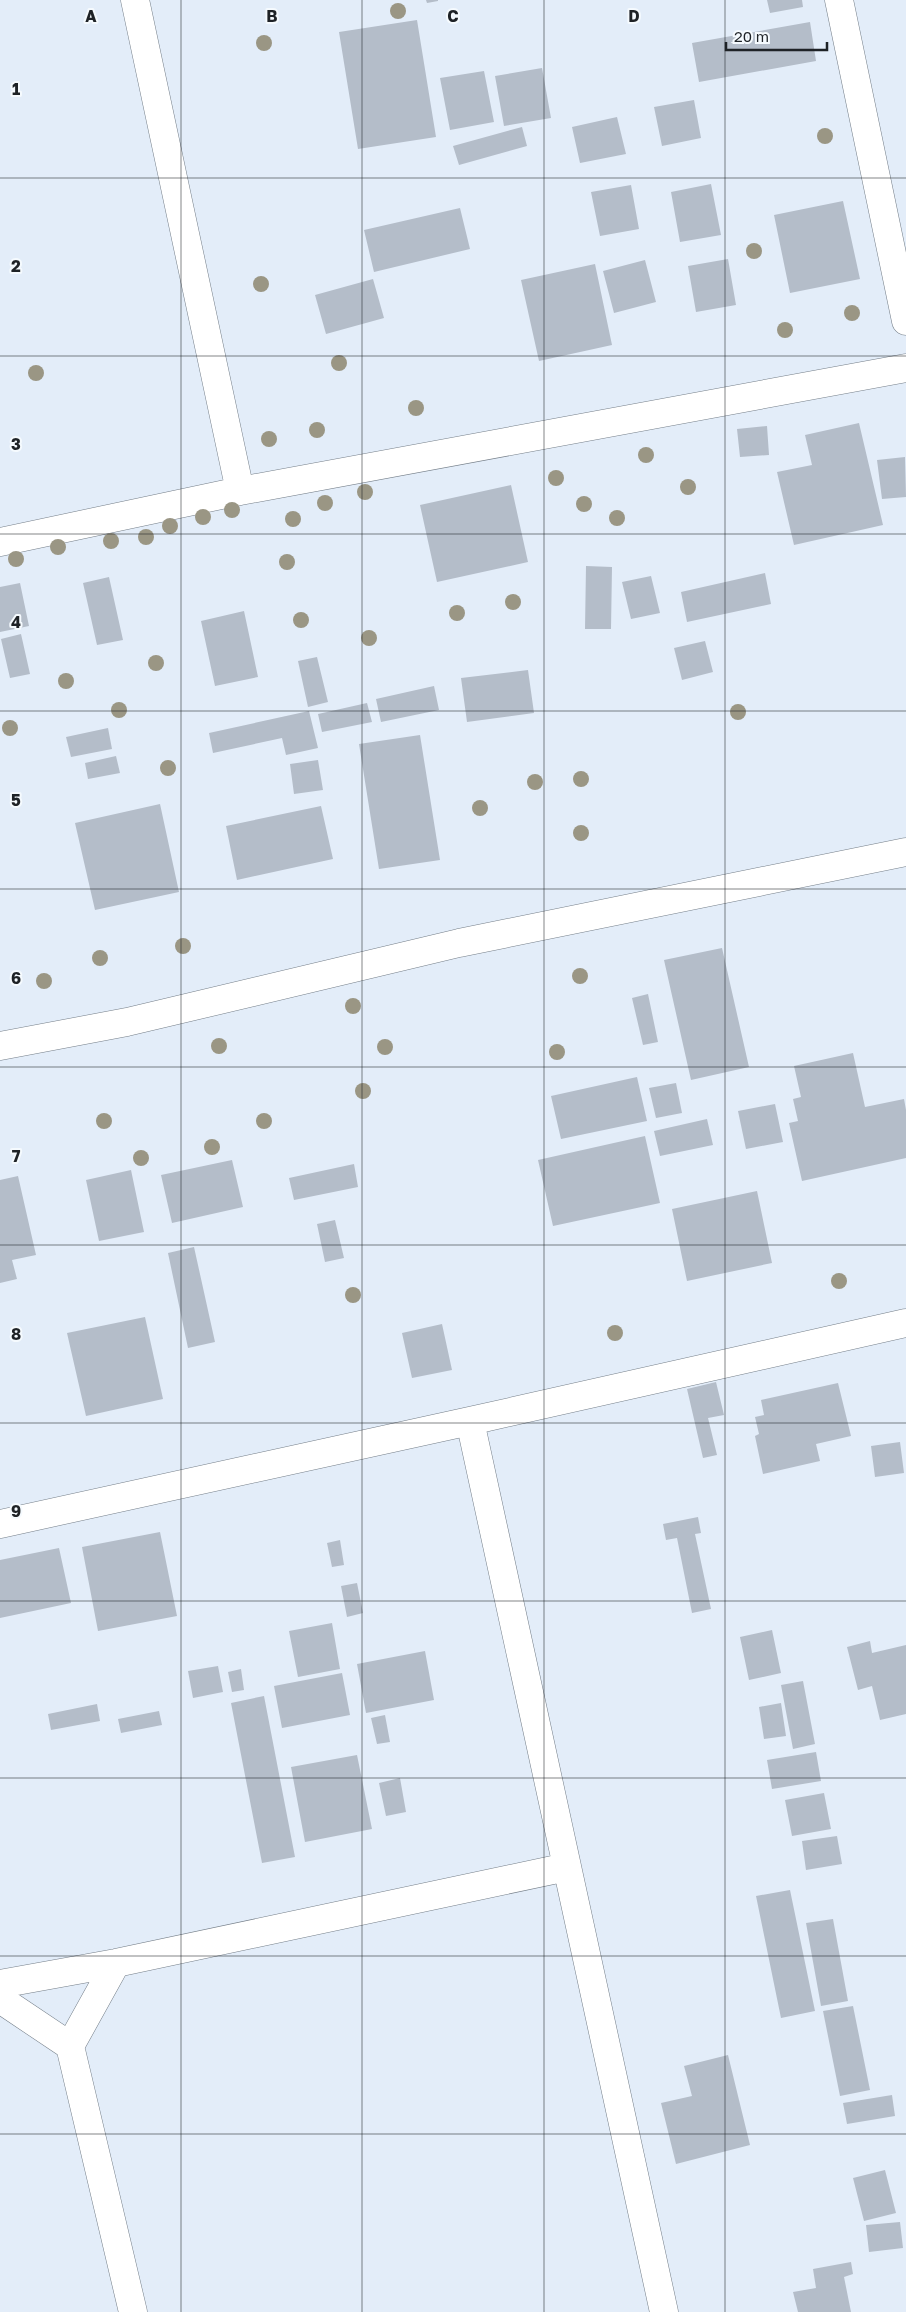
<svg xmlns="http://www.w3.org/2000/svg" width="906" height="2312" font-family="'Golos Text',sans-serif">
<rect width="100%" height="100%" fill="#e3edf9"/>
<!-- building -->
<path fill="#b4bdc9" d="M426 0H438V1L427 3Z
M767 0H802L803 7 770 13Z
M417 20 436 137 358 149 339 32Z
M810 22 816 61 699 82 692 43Z
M542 68 551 118 504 126 495 76Z
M484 71 494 122 450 130 440 78Z
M694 100 701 138 662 146 654 107Z
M617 117 626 154 580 163 572 127Z
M522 127 527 146 459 165 453 146Z
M711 184 721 235 680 242 671 192Z
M631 185 639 229 600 236 591 192Z
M843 201 860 279 790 293 774 215Z
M460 208 470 249 374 272 364 230Z
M728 259 736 305 696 312 688 266Z
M645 260 656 302 614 313 603 271Z
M595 264 612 345 539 361 521 280Z
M373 279 384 318 326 334 315 295Z
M859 423 883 525 794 545 777 472 812 465 805 435Z
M767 426 769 455 740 457 737 429Z
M905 457 906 497 882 499 877 460Z
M511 485 528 562 437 582 420 505Z
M586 566 612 567 611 629H585Z
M765 573 771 604 687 622 681 592Z
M651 576 660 613 631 619 622 582Z
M109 577 123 640 97 645 83 583Z
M20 583 29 626 0 632V587Z
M244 611 258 677 215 686 201 621Z
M21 634 30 674 10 678 1 639Z
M705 641 713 672 682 680 674 648Z
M317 657 328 702 308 707 298 661Z
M528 670 534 713 467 722 461 678Z
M434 686 439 710 381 722 376 699Z
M367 703 372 722 322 732 318 714Z
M309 711 318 748 286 755 282 738 213 753 209 733Z
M108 728 112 749 71 757 66 737Z
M420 735 440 860 379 869 359 744Z
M116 756 120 773 88 779 85 763Z
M318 760 323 790 294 794 290 764Z
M160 804 179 892 95 910 75 823Z
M321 806 333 859 237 880 226 826Z
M722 948 749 1067 691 1080 664 960Z
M648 994 658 1042 643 1045 632 998Z
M853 1053 865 1107 904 1099 906 1110V1158L802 1181 789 1123 798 1121 793 1099 801 1097 794 1066Z
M637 1077 647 1121 561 1139 551 1096Z
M676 1083 682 1113 656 1118 649 1088Z
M775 1104 783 1142 746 1149 738 1111Z
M707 1119 713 1145 660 1156 654 1131Z
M645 1136 660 1203 553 1226 538 1160Z
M232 1160 243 1207 172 1223 161 1175Z
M354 1164 358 1187 294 1200 289 1178Z
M131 1170 144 1232 99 1241 86 1180Z
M18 1176 36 1255 12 1260 17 1279 0 1283V1180Z
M757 1191 772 1263 687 1281 672 1209Z
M335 1220 344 1258 325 1262 317 1224Z
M194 1247 215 1342 188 1348 168 1253Z
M145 1317 163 1399 86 1416 67 1333Z
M442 1324 452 1370 412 1378 402 1333Z
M716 1382 724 1415 708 1418 717 1455 703 1458 687 1389Z
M838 1383 851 1436 816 1444 820 1461 763 1474 755 1436 759 1434 755 1417 764 1415 761 1400Z
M900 1442 904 1473 875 1477 871 1446Z
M698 1517 701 1533 695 1534 711 1609 692 1613 677 1538 666 1540 663 1524Z
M160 1532 177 1616 98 1631 82 1547Z
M340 1540 344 1565 332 1567 327 1543Z
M59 1548 71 1603 0 1618V1560Z
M357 1583 363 1613 347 1617 341 1586Z
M332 1623 340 1669 298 1677 289 1631Z
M772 1630 781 1673 749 1680 740 1637Z
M870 1641 872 1653 906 1645V1714L880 1720 872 1686 858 1690 847 1647Z
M425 1651 434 1700 366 1713 357 1664Z
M218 1666 223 1692 193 1698 188 1671Z
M241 1669 244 1690 232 1692 228 1672Z
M342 1673 350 1715 282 1728 274 1686Z
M803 1681 815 1744 793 1749 781 1685Z
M264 1696 295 1857 262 1863 231 1703Z
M781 1703 786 1736 764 1739 759 1707Z
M97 1704 100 1721 51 1730 48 1714Z
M159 1711 162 1725 121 1733 118 1719Z
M385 1715 390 1742 377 1744 371 1718Z
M816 1752 821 1781 772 1789 767 1760Z
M357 1755 372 1829 305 1842 291 1767Z
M400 1778 406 1812 386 1816 379 1783Z
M824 1793 831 1829 792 1836 785 1800Z
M837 1836 842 1864 806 1870 802 1841Z
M790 1890 815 2011 781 2018 756 1896Z
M833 1919 848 2001 821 2006 806 1923Z
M853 2006 870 2090 840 2096 823 2011Z
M728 2055 750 2145 676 2164 661 2103 692 2096 684 2066Z
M892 2095 895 2116 847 2124 843 2103Z
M885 2170 896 2213 864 2221 853 2178Z
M900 2222 903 2248 869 2252 866 2225Z
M851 2262 853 2274 844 2277 851 2312H798L793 2292 816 2288 813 2269Z"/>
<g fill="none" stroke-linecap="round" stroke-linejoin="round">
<!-- street casing -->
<g stroke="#747e88" stroke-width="29">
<path id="street" d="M135 0 240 491
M839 0 906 321
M0 542 240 491 906 368
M0 1046 127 1022 459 943 906 852
M470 1421 664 2312
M0 1524 470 1421 906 1323
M116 1963 70 2046 133 2312
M0 1984 116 1963 567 1867
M0 1999 70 2046"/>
</g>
<!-- street -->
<use href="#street" stroke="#fff" stroke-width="28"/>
</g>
<!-- trees -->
<g fill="#9a9684">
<circle cx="398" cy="11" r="8"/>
<circle cx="264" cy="43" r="8"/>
<circle cx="825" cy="136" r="8"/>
<circle cx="754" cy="251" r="8"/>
<circle cx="261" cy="284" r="8"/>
<circle cx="852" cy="313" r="8"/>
<circle cx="785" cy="330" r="8"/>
<circle cx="339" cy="363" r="8"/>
<circle cx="36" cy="373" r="8"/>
<circle cx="416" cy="408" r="8"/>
<circle cx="317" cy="430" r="8"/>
<circle cx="269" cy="439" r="8"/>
<circle cx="646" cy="455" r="8"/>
<circle cx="556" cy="478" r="8"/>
<circle cx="688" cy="487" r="8"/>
<circle cx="365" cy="492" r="8"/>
<circle cx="325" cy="503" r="8"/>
<circle cx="584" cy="504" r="8"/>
<circle cx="232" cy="510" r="8"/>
<circle cx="203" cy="517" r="8"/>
<circle cx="617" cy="518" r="8"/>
<circle cx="293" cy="519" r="8"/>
<circle cx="170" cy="526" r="8"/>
<circle cx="146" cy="537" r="8"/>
<circle cx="111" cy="541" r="8"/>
<circle cx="58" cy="547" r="8"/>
<circle cx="16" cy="559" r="8"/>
<circle cx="287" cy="562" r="8"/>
<circle cx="513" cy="602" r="8"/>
<circle cx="457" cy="613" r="8"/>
<circle cx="301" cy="620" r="8"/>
<circle cx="369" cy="638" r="8"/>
<circle cx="156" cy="663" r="8"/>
<circle cx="66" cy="681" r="8"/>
<circle cx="119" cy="710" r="8"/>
<circle cx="738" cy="712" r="8"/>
<circle cx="10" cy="728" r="8"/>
<circle cx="168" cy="768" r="8"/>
<circle cx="581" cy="779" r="8"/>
<circle cx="535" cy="782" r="8"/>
<circle cx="480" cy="808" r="8"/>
<circle cx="581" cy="833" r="8"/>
<circle cx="183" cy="946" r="8"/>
<circle cx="100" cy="958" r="8"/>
<circle cx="580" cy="976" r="8"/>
<circle cx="44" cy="981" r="8"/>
<circle cx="353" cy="1006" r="8"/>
<circle cx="219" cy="1046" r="8"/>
<circle cx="385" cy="1047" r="8"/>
<circle cx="557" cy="1052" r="8"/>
<circle cx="363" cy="1091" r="8"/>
<circle cx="104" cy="1121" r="8"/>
<circle cx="264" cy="1121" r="8"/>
<circle cx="212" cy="1147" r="8"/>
<circle cx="141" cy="1158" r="8"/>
<circle cx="839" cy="1281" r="8"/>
<circle cx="353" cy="1295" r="8"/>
<circle cx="615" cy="1333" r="8"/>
</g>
<!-- grid -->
<path fill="none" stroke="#1e2226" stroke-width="1" stroke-opacity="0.55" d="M181 0V2312M362 0V2312M544 0V2312M725 0V2312M0 178H906M0 356H906M0 534H906M0 711H906M0 889H906M0 1067H906M0 1245H906M0 1423H906M0 1601H906M0 1778H906M0 1956H906M0 2134H906"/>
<g font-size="16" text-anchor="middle" font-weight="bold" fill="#1e2226" stroke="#f5fafe" stroke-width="4" stroke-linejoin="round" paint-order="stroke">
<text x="91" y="22">A</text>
<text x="272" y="22">B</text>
<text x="453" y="22">C</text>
<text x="634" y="22">D</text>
<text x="16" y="95">1</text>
<text x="16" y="272">2</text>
<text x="16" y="450">3</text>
<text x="16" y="628">4</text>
<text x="16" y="806">5</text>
<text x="16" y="984">6</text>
<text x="16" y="1162">7</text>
<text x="16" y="1340">8</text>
<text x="16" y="1517">9</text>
</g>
<!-- scale -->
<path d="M726 42v8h101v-8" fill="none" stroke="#1e2226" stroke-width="2.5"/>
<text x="734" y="42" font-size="15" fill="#1e2226" stroke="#f5fafe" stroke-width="4" paint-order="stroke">20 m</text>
</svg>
